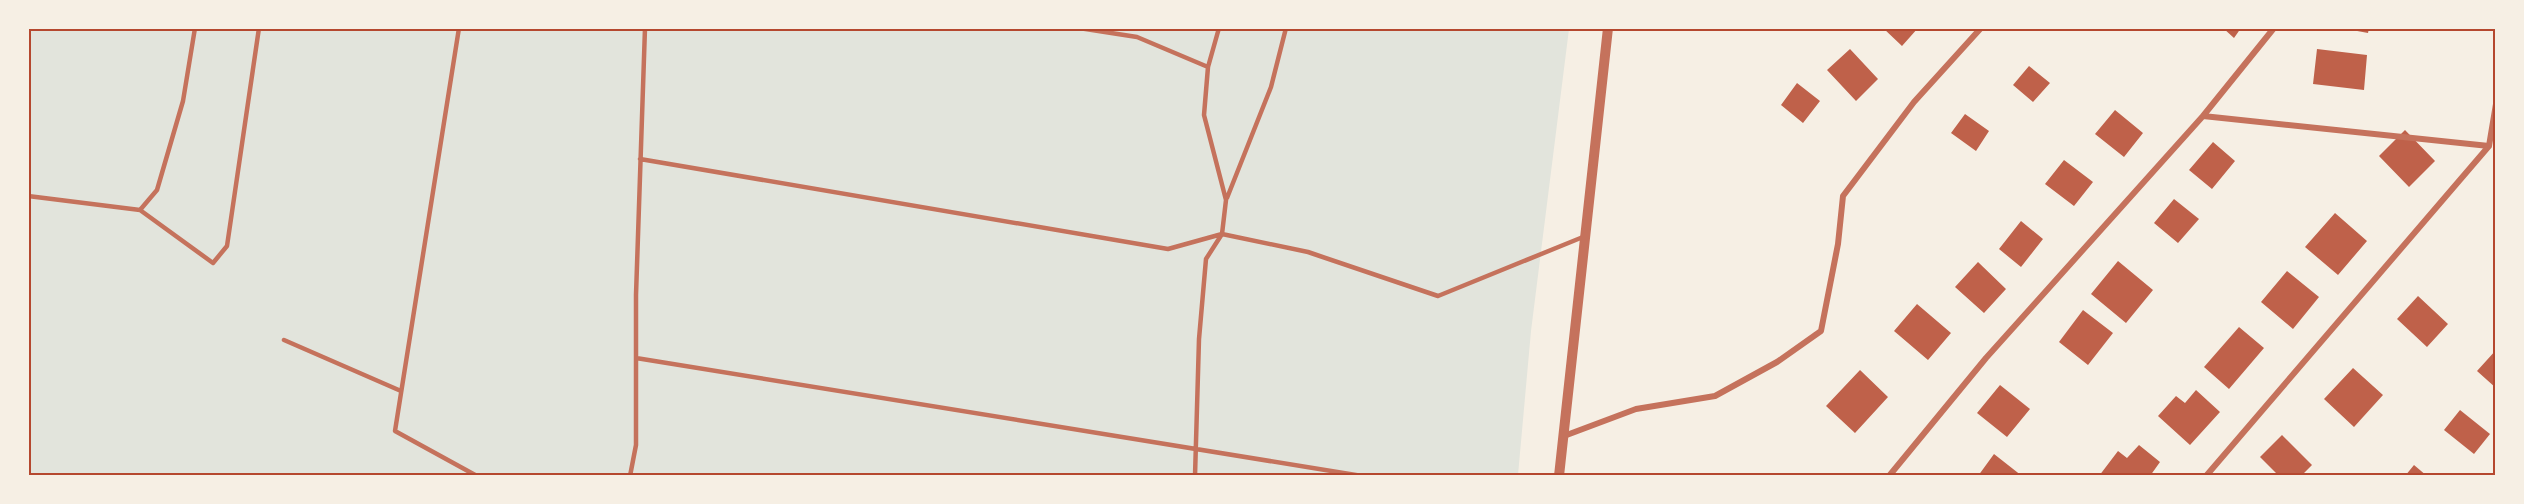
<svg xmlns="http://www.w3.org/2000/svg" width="2524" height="504" font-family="Helvetica,sans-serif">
<rect width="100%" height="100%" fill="#f6efe4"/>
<!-- green -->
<path fill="#e2e4dc" d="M28 29H1569L1531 331 1518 475H29Z"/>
<!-- building -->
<path fill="#bf614a" d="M1883 28H1918L1902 46Z
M2223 28H2241L2234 38Z
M2341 28H2369L2368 33Z
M1850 49 1878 79 1856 101 1827 70Z
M2317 49 2367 55 2364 90 2313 84Z
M2029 66 2050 83 2033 102 2013 85Z
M1797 83 1820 101 1803 123 1781 105Z
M2115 110 2143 133 2124 157 2095 134Z
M1965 114 1989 131 1976 151 1951 133Z
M2405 130 2435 161 2409 187 2379 156Z
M2213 142 2235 161 2212 189 2189 170Z
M2064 160 2093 182 2074 206 2045 184Z
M2174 199 2199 219 2178 243 2154 223Z
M2335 213 2367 241 2338 275 2305 247Z
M2021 221 2043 239 2021 267 1999 249Z
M2118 261 2153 290 2126 323 2091 294Z
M1978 262 2006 289 1984 313 1955 287Z
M2287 271 2319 297 2293 329 2261 302Z
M2418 296 2448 324 2427 347 2397 319Z
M1917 304 1951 333 1928 360 1894 331Z
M2083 310 2113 333 2088 365 2059 342Z
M2239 327 2264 348 2229 389 2204 367Z
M2496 350V388L2477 371Z
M2353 368 2383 395 2354 427 2324 399Z
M1860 370 1888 397 1855 433 1826 406Z
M2000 385 2030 409 2007 437 1977 413Z
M2196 390 2220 412 2190 445 2158 416 2176 396 2185 403Z
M2460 410 2490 434 2474 454 2444 430Z
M2282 435 2312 465 2301 476H2279L2260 457Z
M2139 445 2160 462 2150 476H2099L2118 451 2127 458Z
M1994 454 2022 476H1978Z
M2414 465 2427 476H2405Z"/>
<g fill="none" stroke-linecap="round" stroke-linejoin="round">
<!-- service -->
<path stroke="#c5725c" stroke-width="4.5" d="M459 28 395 431 477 476
M1079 28 1137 37 1208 67
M640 159 1168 249 1222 234 1226 200 1204 115 1208 67 1219 28
M28 196 140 210 157 190 183 101 195 28
M1227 198 1271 87 1286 28
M140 210 213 263 227 246 259 28
M284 340 401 391
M636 358 1362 476
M630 476 636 445V295L645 28
M1195 476 1199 339 1206 259 1222 234 1308 252 1438 296 1583 237"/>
<!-- minor -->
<path stroke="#c5725c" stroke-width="6" d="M2203 116 2274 28
M1564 436 1636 409 1715 396 1777 362 1821 331 1838 244 1843 196 1914 102 1981 28
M1889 476 1986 358 2203 116 2489 146
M2206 476 2489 146 2496 104"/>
<!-- tertiary -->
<path stroke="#c5725c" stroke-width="10" d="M1559 476 1608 28"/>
</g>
<!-- border -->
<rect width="2524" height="504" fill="none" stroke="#f6efe4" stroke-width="60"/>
<rect x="30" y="30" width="2464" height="444" fill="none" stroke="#b5482f" stroke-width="2"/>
</svg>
